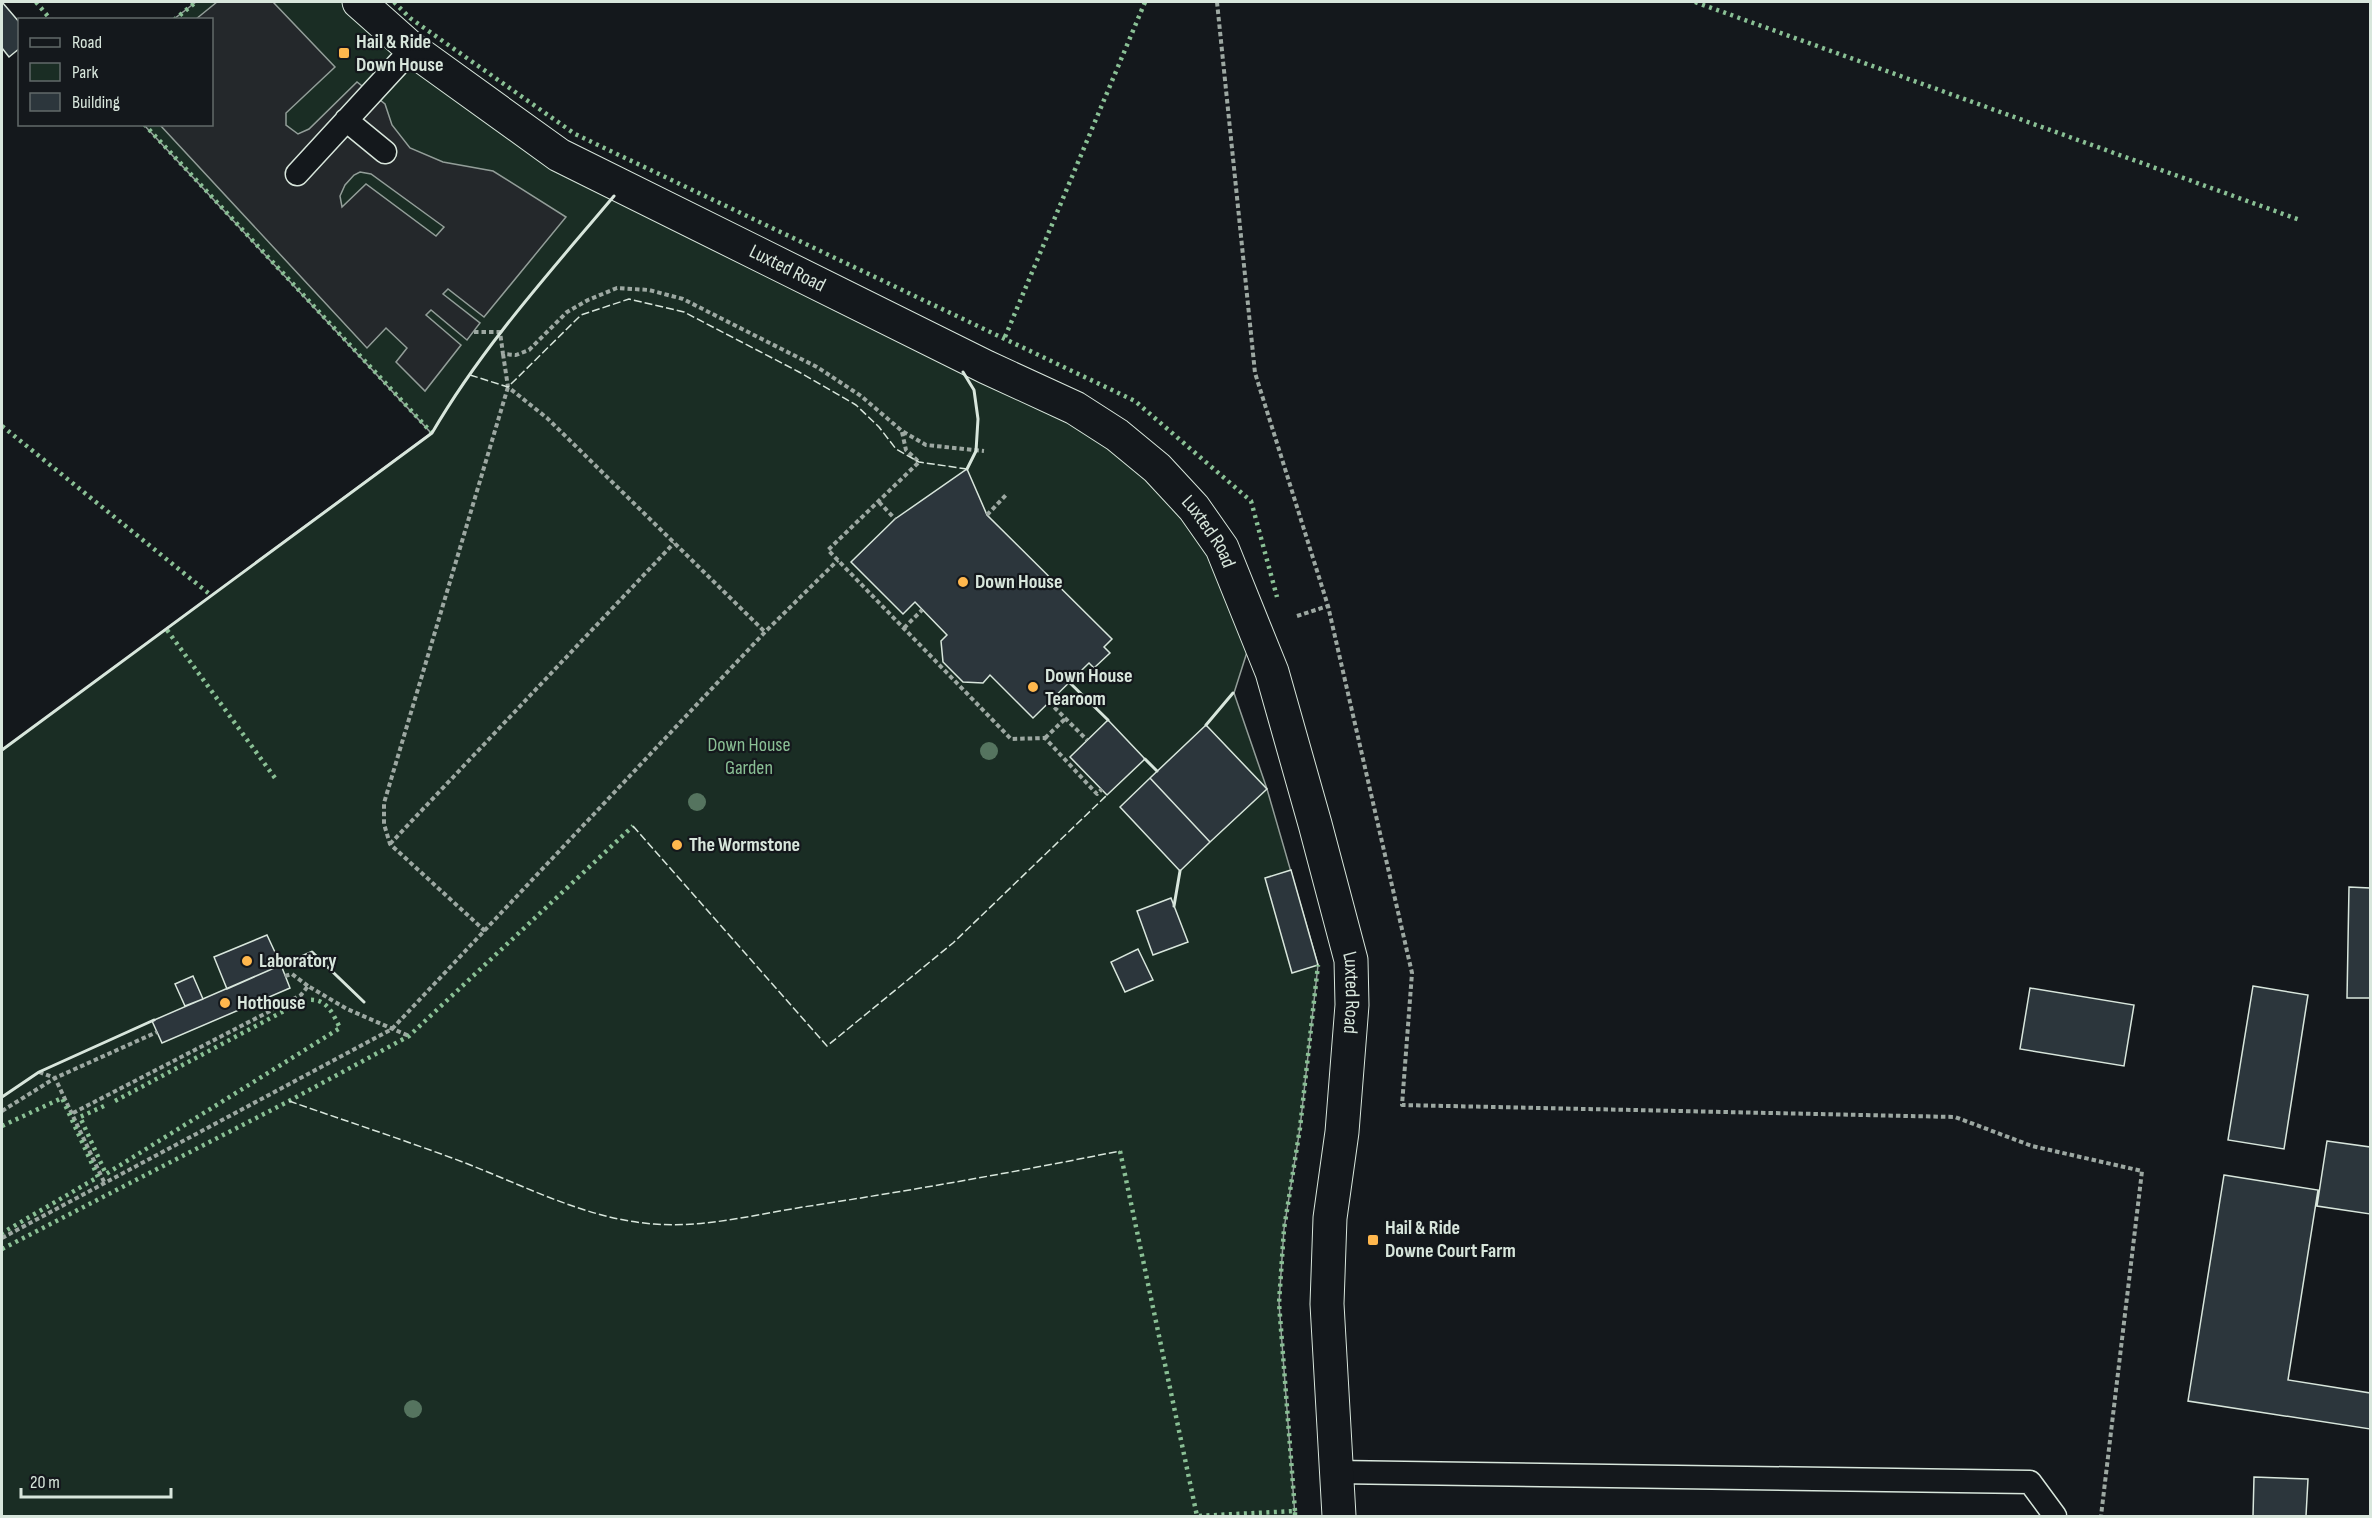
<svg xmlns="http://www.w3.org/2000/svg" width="2372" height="1518" font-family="'Sofia Sans Condensed',sans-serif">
<rect width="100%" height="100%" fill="#14181c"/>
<!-- green -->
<path fill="#1a2d24" stroke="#939e99" stroke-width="1.5" d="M196 2H359L559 155 1157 468 1254 630 1234 693 1267 789 1318 965 1300 1128 1284 1229 1279 1303 1295 1516H2V750L431 433 144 125 212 124V20L174 19Z"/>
<!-- parking -->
<path fill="#24282b" stroke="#939e99" stroke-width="1.5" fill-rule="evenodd" d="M217 2H273L335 67 286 113V125L298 134 309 129 357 82 385 104 392 125 410 148 443 162 493 171 566 217 484 317 448 289 443 294 480 323 467 340 431 310 426 315 461 345 425 391 396 362 407 348 386 328 367 348 160 125 212 124V20L196 19ZM360 172 371 174 444 227 436 236 366 184 342 207 340 196 345 185 354 175Z"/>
<!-- building -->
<path fill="#2c363c" stroke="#d8e6dc" stroke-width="1.5" d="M2 2 20 23V48L9 57 2 48Z
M967 469 987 515 1112 639 1104 647 1110 653 1094 668 1089 663 1033 718 990 675 983 683 963 682 943 662 941 641 947 635 915 602 903 614 851 562 895 519Z
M1108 720 1145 759 1107 795 1070 757Z
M1206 725 1267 789 1210 842 1150 778Z
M1150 778 1210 842 1180 871 1120 807Z
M1291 870 1318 965 1292 973 1265 878Z
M2349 887 2370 888V998H2347Z
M1171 898 1188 942 1153 955 1137 911Z
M267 935 281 965 227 989 214 957Z
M1138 949 1153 980 1125 992 1111 962Z
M281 965 290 988 162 1043 152 1021Z
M193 976 203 999 185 1006 175 984Z
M2253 986 2308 995 2284 1149 2228 1140Z
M2030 988 2134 1005 2124 1066 2020 1049Z
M2327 1141 2370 1147V1214L2317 1206Z
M2224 1175 2318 1190 2288 1380 2370 1393V1429L2188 1401Z
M2254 1477 2308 1479 2306 1516H2253Z"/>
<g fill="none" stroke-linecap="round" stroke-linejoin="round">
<!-- lane casing -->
<g stroke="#d8e6dc" stroke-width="25">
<path id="lane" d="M346 120 385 152
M297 174 412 49
M1335 1472 2030 1482 2055 1516"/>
</g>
<!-- secondary casing -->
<g stroke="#d8e6dc" stroke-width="35">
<g id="secondary">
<path id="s1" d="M359 2 412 49 559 155 986 367 1075 408 1117 435 1157 468 1194 508 1222 548 1272 672 1315 824 1351 960 1352 1005 1342 1132 1330 1218 1327 1304 1339 1516"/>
</g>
</g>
<!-- path -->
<path stroke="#9da8a2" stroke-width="4" stroke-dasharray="4.5 3" stroke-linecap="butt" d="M1217 2 1255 373 1328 606 1412 973 1402 1105 1955 1117 2032 1146 2142 1171 2101 1516
M474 332H500L503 354 516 355 529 350 567 312 588 300 617 288 649 290 683 299 817 367 861 396 902 431 926 445 984 451
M503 354 508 387 547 418 765 632
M902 432 906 450 919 462 828 550 1011 739 1045 738 1097 794 1102 789
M879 502 895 519
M987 515 1006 495
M1297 616 1328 606
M904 628 922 610
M1049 702 1087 740
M1045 738 1066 718
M390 844 674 543
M485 931 390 844 384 824V803L508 387
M285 976 292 974 308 986
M39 1072 55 1078 105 1184
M2 1111 55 1078 157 1032
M73 1113 301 995 308 986 347 1009 409 1036
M2 1238 392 1029 765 632 838 560"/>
<!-- lane -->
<use href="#lane" stroke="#14181c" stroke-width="22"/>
<!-- secondary -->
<use href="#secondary" stroke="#14181c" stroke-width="33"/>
<!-- hedge -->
<path stroke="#8ac095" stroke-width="4.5" stroke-dasharray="3 4.5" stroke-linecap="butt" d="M36 2 51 20
M394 2 410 18 575 134 1135 401 1251 501 1277 597
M1695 2 2300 220
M174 20 196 2
M144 124 432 433
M1005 337 1145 2
M2 426 212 596
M167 630 275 778
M115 1101 297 1004
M104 1106 80 1117 106 1174 340 1028C333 1014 327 998 308 1000
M2 1126 62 1098 98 1177 2 1233
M1120 1151 1197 1516 1295 1511V1516
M2 1249 289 1101 409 1036 633 826
M1295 1511 1279 1303 1284 1229 1300 1128 1318 965"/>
<!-- fence -->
<path stroke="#d8e6dc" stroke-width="1.5" stroke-dasharray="8 3" stroke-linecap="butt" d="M470 375 508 387 581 315 629 299 684 312 799 372 856 405 879 427 896 449 919 462 967 469
M633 826 827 1046 953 943 1107 795
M289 1101C343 1120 398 1138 452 1158 518 1182 583 1219 654 1224 703 1228 754 1215 803 1207 909 1191 1015 1172 1120 1151"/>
<!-- wall -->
<path stroke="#d8e6dc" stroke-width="3" d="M963 372 974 390 978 419 976 451 967 469
M1069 682 1108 720
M1206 725 1233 693
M2 750 432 433C482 347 550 272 614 196
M1145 759 1157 771
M1174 906 1180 871
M278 967 312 952 364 1002
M2 1097 39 1072 154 1020"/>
</g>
<!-- trees -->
<g fill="#55745f">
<circle cx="989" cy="751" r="9"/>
<circle cx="697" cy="802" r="9"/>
<circle cx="413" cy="1409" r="9"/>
</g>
<!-- markers -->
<g fill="#ffb74d" stroke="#14181c" stroke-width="2">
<rect x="338" y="47" width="12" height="12" rx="3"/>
<circle cx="963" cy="582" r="6"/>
<circle cx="1033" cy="687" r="6"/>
<circle cx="677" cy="845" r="6"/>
<circle cx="247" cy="961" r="6"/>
<circle cx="225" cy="1003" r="6"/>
<rect x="1367" y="1234" width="12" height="12" rx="3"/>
</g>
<g text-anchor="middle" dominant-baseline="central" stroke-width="4.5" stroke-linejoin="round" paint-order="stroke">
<!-- poi labels -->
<g font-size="20" font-weight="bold" fill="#d8e6dc" stroke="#14181c" text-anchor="start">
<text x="356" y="42">Hail &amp; Ride<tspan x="356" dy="23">Down House</tspan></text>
<text x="975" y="582">Down House</text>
<text x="1045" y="676">Down House<tspan x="1045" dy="23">Tearoom</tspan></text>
<text x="689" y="845">The Wormstone</text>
<text x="259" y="961">Laboratory</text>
<text x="237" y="1003">Hothouse</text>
<text x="1385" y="1228">Hail &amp; Ride<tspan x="1385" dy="23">Downe Court Farm</tspan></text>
</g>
<!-- street labels -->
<g font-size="20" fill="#d8e6dc" stroke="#14181c">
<text stroke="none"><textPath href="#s1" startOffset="507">Luxted Road</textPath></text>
<text stroke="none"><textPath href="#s1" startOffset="1011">Luxted Road</textPath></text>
<text stroke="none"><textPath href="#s1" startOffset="1497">Luxted Road</textPath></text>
</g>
<!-- park labels -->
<g font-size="20" fill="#8ac095" stroke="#14181c">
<text x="749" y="745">Down House<tspan x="749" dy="23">Garden</tspan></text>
</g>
</g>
<!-- border -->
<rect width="2372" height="1518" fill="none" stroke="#d8e6dc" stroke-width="6"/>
<!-- legend -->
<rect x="18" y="18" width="195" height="108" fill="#14181c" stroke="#626a69" stroke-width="1.5"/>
<rect x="30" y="38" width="30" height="9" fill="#14181c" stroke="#626a69" stroke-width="1.5"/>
<text x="72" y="48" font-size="18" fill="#d8e6dc">Road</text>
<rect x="30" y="63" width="30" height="18" fill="#1a2d24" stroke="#626a69" stroke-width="1.5"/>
<text x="72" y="78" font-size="18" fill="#d8e6dc">Park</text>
<rect x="30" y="93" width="30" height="18" fill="#2c363c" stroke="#626a69" stroke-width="1.5"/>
<text x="72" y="108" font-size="18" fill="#d8e6dc">Building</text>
<!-- scale -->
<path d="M21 1488v9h150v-9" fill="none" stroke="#d8e6dc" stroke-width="3"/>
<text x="30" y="1488" font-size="18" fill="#d8e6dc" stroke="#14181c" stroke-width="4.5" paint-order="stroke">20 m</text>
</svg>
